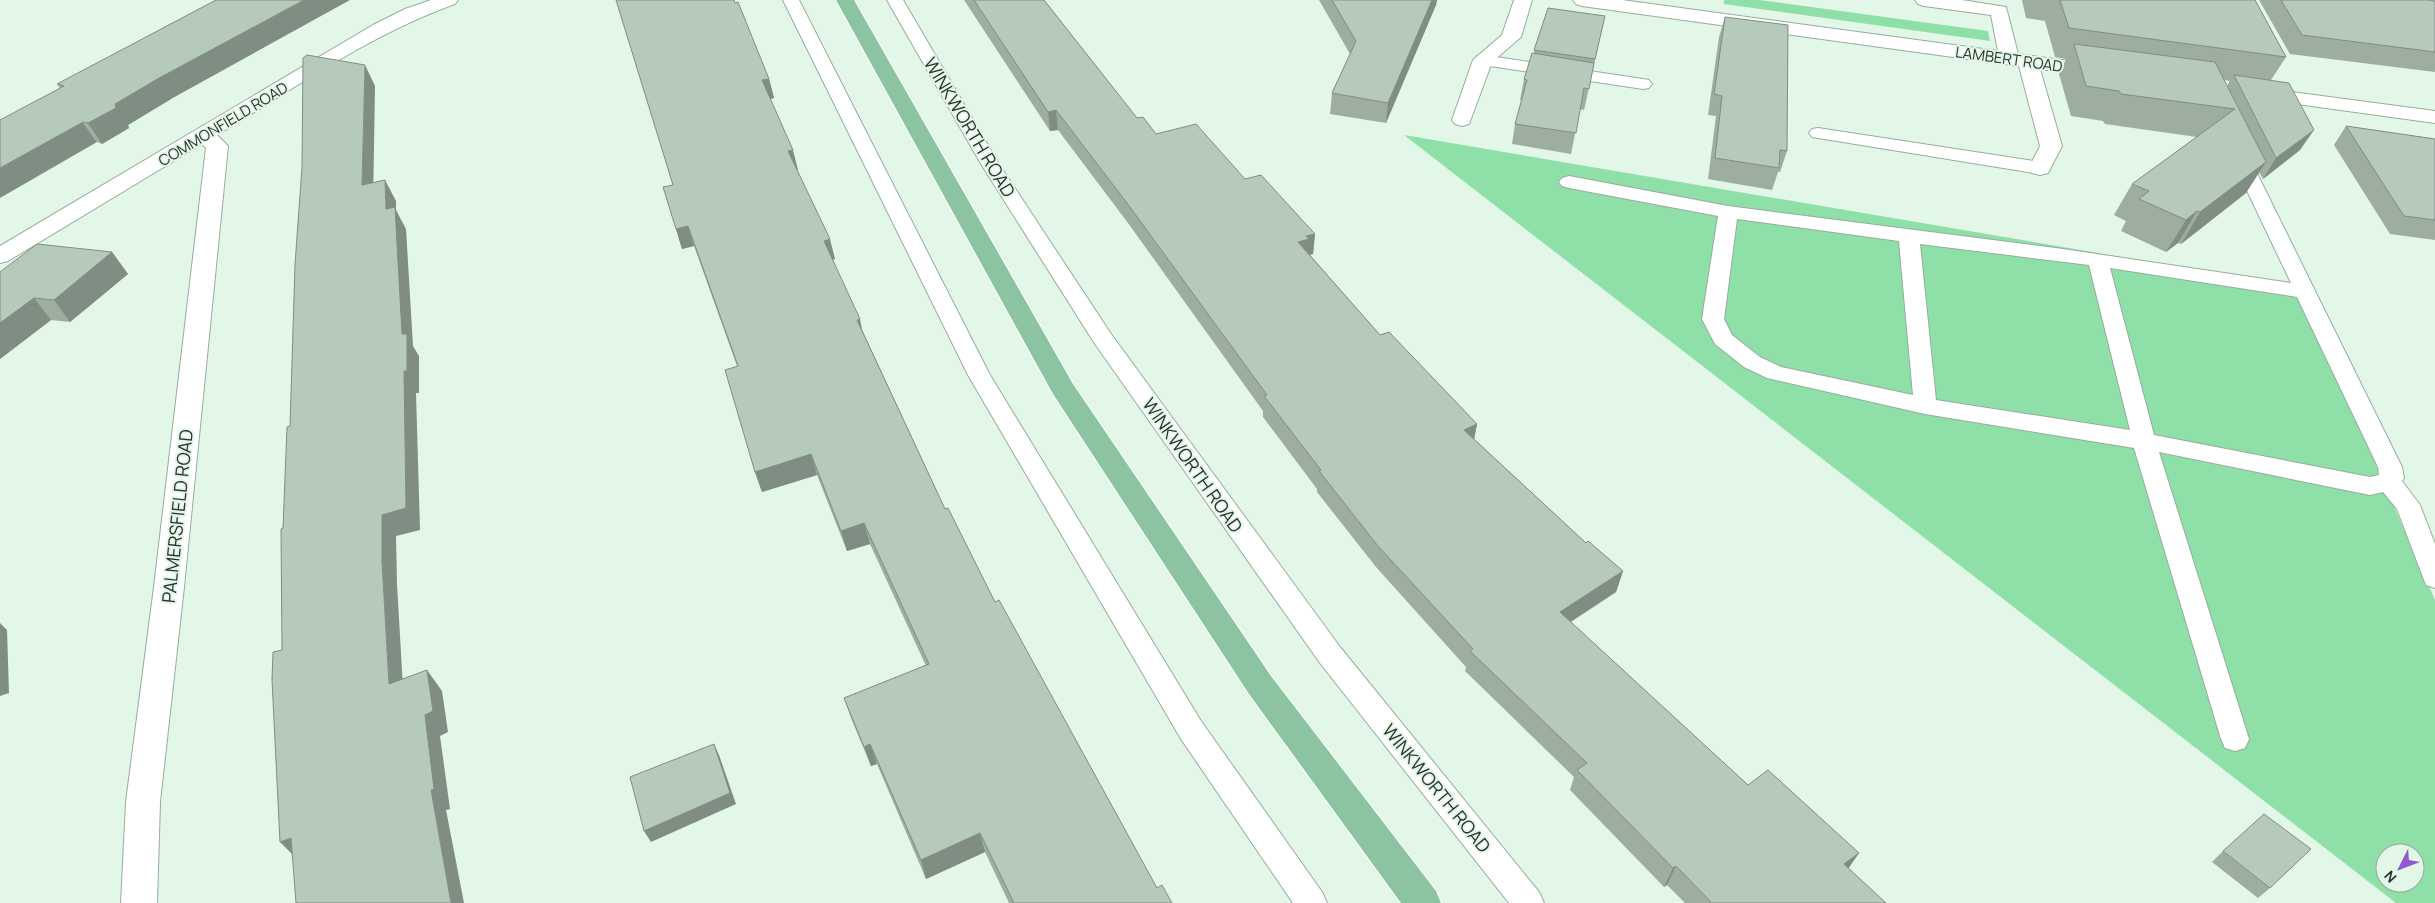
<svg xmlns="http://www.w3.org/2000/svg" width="2435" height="903" font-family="Manrope,sans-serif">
<rect width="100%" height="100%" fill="#e2f7e7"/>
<!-- green -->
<path fill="#8ee0a8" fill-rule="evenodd" d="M1724 0H1759L1988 31 1990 41 1724 4Z
M1404 135 2298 287 2435 600V903H2396ZM2385 853H2415V883H2385Z"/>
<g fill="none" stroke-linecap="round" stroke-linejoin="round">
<!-- service casing -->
<g stroke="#98ac9d" stroke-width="2">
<path id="service" d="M783 0H799L990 375 1201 721 1322 892 1327 903H1293L1181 739 968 375Z
M887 0H903L999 164 1111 334 1340 647 1539 892 1544 903H1509L1320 663 1095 344 981 164Z
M1483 55 1643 79 1649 80 1652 84 1649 88 1643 89 1477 64 1475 60 1477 56Z
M1818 128 2040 162 2047 164 2049 168 2047 172 2040 174 1812 137 1809 133 1812 129Z
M2238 147 2245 149 2247 153 2402 467 2404 478 2402 481 2420 505 2435 544V588L2426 585 2397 509 2383 492 2370 495 2159 452 2249 739 2245 748 2235 751 2225 748 2221 739 2134 448 1925 414 1767 378 1744 367 1715 344 1702 319 1718 216 1569 188 1562 186 1559 182 1562 178 1569 176 1728 206 2063 249 2291 283 2229 153 2231 149ZM1737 219 1899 241 1913 395 1781 367 1760 357 1732 335 1724 319ZM1920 244 2089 265 2130 430 1936 400ZM2110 268 2297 297 2378 467 2379 475 2370 477 2154 435Z"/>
</g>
<!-- minor casing -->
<g stroke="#98ac9d" stroke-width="2">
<path id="minor" d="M431 0H458L455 4C370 34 294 89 217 135L228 146 184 587 160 802 157 903H121L126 802 154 587 206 148 202 144 8 261 0 263V246L373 25 405 9Z
M1514 0H1532L1521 37 1492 62 1469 124 1462 126 1455 124 1452 120 1473 60 1502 35Z
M1573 0H1622L1998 51 1991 15 1924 6 1918 4 1915 0H1962L2006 7 2018 54 2099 65 2106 67 2109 71 2106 75 2099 77 2040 69 2062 146 2048 173 2040 175 2032 173 2029 168 2040 146 2019 66 1582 6 1576 4Z
M2261 88 2435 111V123L2254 98 2251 94 2254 90Z"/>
</g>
<!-- primary casing -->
<g stroke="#fff" stroke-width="2">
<path id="primary" d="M836 0H854L1073 384 1271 676 1436 891 1441 903H1401L1249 694 1053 394Z"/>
</g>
<!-- service -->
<use href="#service" fill="#fff" fill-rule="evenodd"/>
<!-- minor -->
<use href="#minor" fill="#fff" fill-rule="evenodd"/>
<!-- primary -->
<use href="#primary" fill="#8cc4a1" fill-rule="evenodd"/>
</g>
<!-- wall -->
<path fill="#9daea1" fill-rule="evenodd" d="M964 0H1044L1137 118 1156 134 1245 179 1315 234 1313 254 1310 255 1380 335 1477 424 1474 439 1586 543 1623 571 1616 592 1570 622 1748 785 1859 853 1848 868 1886 903H1685L1667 885 1664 887 1570 790 1574 777 1465 671 1466 667 1376 567 1317 492V489L1263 417V411L1128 223 1058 130 1050 131Z
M1319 0H1437L1436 5 1386 123 1330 114 1332 93 1350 54Z
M2022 0H2255L2286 57 2271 80 2300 150 2263 179 2259 172 2246 193 2181 244 2178 243 2166 252 2121 231 2126 221 2114 215 2132 184 2197 137 2105 124 2103 121 2071 116 2059 74 2066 59 2055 57 2045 21 2026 18ZM2224 80 2230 81 2227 86Z
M2259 0H2429L2435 1V72L2290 54Z
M1605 16 1584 110 1580 109 1571 154 1512 144 1515 124 1522 100H1520L1524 79 1534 54V50Z
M1725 17 1787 151 1780 172H1778L1772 190 1708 179 1716 116 1708 115 1719 37Z
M769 79 774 98 770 99 798 170H797L835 259 833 260 862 330 945 509 995 602 1157 888 1172 903H1009L985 852 926 879 877 764 871 766 851 718 844 698 926 666 870 544 847 551 817 475 762 492 755 472 737 366 694 246 682 249 676 229 673 185Z
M57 84 171 99 128 125 129 128 102 144 97 142Z
M2346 126 2435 139V240L2390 234 2334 145Z
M112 252 128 274 70 322 51 320 0 359V272Z
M2223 851 2270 888 2258 898 2212 862Z"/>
<!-- shaded-wall -->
<path fill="#7f8d83" d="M304 0H350L171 99 128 125 129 128 102 144 88 123 115 104 159 78Z
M1432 0H1437L1436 5 1386 123 1388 103Z
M365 65 375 86 373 206 362 185Z
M769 79 774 98 767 100 762 80Z
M1056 110 1058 130 1050 131 1048 112Z
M83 122 97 142 0 198V168Z
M2314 130 2300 150 2263 179 2276 158Z
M793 150 798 170 793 171 788 151Z
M2266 162 2246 193 2181 244 2200 212Z
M385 180 396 201V210L406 229 413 346 419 356V393H416L420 530 396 536 397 584 404 705 389 684 382 562V515L402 334 386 209Z
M2197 211 2178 243 2166 252 2186 220Z
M688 226 694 246 682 249 676 229Z
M1315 234 1313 254 1308 255 1298 242 1306 236Z
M830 239 835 259 829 261 824 241Z
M112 252 128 274 70 322 54 300Z
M34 298 51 320 0 359V323Z
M860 319 864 340 857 320Z
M1477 424 1473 445 1464 430Z
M811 454 817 475 762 492 755 472Z
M864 523 870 544 847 551 841 531Z
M1623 571 1616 592 1554 633 1560 612Z
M0 623 7 630 9 693 0 696Z
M427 670 442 691 448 732 440 736 450 809 446 810 464 903H451L431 790 425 715Z
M714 744 719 755 736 804 651 842 644 831Z
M870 744 877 764 871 766 864 747Z
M980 833 985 852 926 879 921 860Z
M291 838 300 862 280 842Z
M1859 853 1846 872 1844 864Z
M1676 866 1667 885 1664 887 1673 868Z"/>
<!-- building -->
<path fill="#b6cabb" stroke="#7f8d83" d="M216 0H304L159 78 115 104 116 108 88 123 83 122 0 168V120L64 86 57 84Z
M616 0H734L735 3 738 2 769 79 762 80 793 150 788 151 830 239 824 241 860 319 857 320 945 509 948 508 995 602 999 600 1157 888 1162 885 1172 903H1014L980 833 921 860 870 744 864 747 844 698 929 664 864 523 841 531 811 454 755 472 725 370 738 366 688 226 676 229 663 187 673 185Z
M974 0H1044L1137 118 1143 117 1156 134 1196 124 1245 179 1261 175 1315 234 1306 236 1309 239 1298 242 1380 335 1389 332 1477 424 1464 430 1586 543 1588 541 1623 571 1560 612 1748 785 1768 770 1859 853 1844 864 1886 903H1712L1676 866 1673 868 1577 770 1587 763 1470 651 1473 649 1378 546 1319 471 1321 470 1264 396 1267 395 1127 203 1056 110 1048 112Z
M1332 0H1432L1388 103 1332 93 1356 41Z
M2060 0H2255L2286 57 2069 28Z
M2281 0H2429L2435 1V52L2302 35Z
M1548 8 1605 16 1595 59 1534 50Z
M1725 17 1788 25 1787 151 1780 150 1779 168 1715 158 1722 96 1714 94Z
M2074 44 2215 62 2266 162 2200 212 2197 211 2186 220 2139 199 2149 191 2132 184 2235 109 2121 94 2119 91 2086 86Z
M1532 53 1594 63 1589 89 1584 88 1576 133 1515 124 1527 80 1524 79Z
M307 55 365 65 362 185 385 180 386 209 395 207 402 334H407V371H404L406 508 382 515V562L389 684 427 670 433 711 425 715 434 789 431 790 451 903H296L291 838 280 842 272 680 273 652 282 650 281 529 283 528 287 427 290 426 295 265 302 167 303 58Z
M2234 75 2289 83 2314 130 2276 158Z
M2346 126 2435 139V220L2404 216Z
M37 244 112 252 54 300 34 298 0 323V272Z
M714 744 730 793 644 831 630 777Z
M2264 814 2311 849 2270 888 2223 851Z"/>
<g text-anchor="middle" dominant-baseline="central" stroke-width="4" stroke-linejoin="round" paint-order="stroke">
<!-- far-street labels -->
<g font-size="15" fill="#2a322d" stroke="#e2f7e7">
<text transform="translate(2009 59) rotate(8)">LAMBERT ROAD</text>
<text transform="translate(223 124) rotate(-31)">COMMONFIELD ROAD</text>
</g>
<!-- street labels -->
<g font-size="18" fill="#2a322d" stroke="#e2f7e7">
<text transform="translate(970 127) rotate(59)">WINKWORTH ROAD</text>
<text transform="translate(1193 465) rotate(55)">WINKWORTH ROAD</text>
<text transform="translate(177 516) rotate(-84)">PALMERSFIELD ROAD</text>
<text transform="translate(1437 788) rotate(51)">WINKWORTH ROAD</text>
</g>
</g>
<!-- north arrow -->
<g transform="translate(2400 868) rotate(228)"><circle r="24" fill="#e2f7e7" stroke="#98a89d"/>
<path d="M0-4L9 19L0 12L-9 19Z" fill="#9158cf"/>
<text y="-8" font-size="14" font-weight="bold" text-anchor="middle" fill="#2a322d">N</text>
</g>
</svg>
